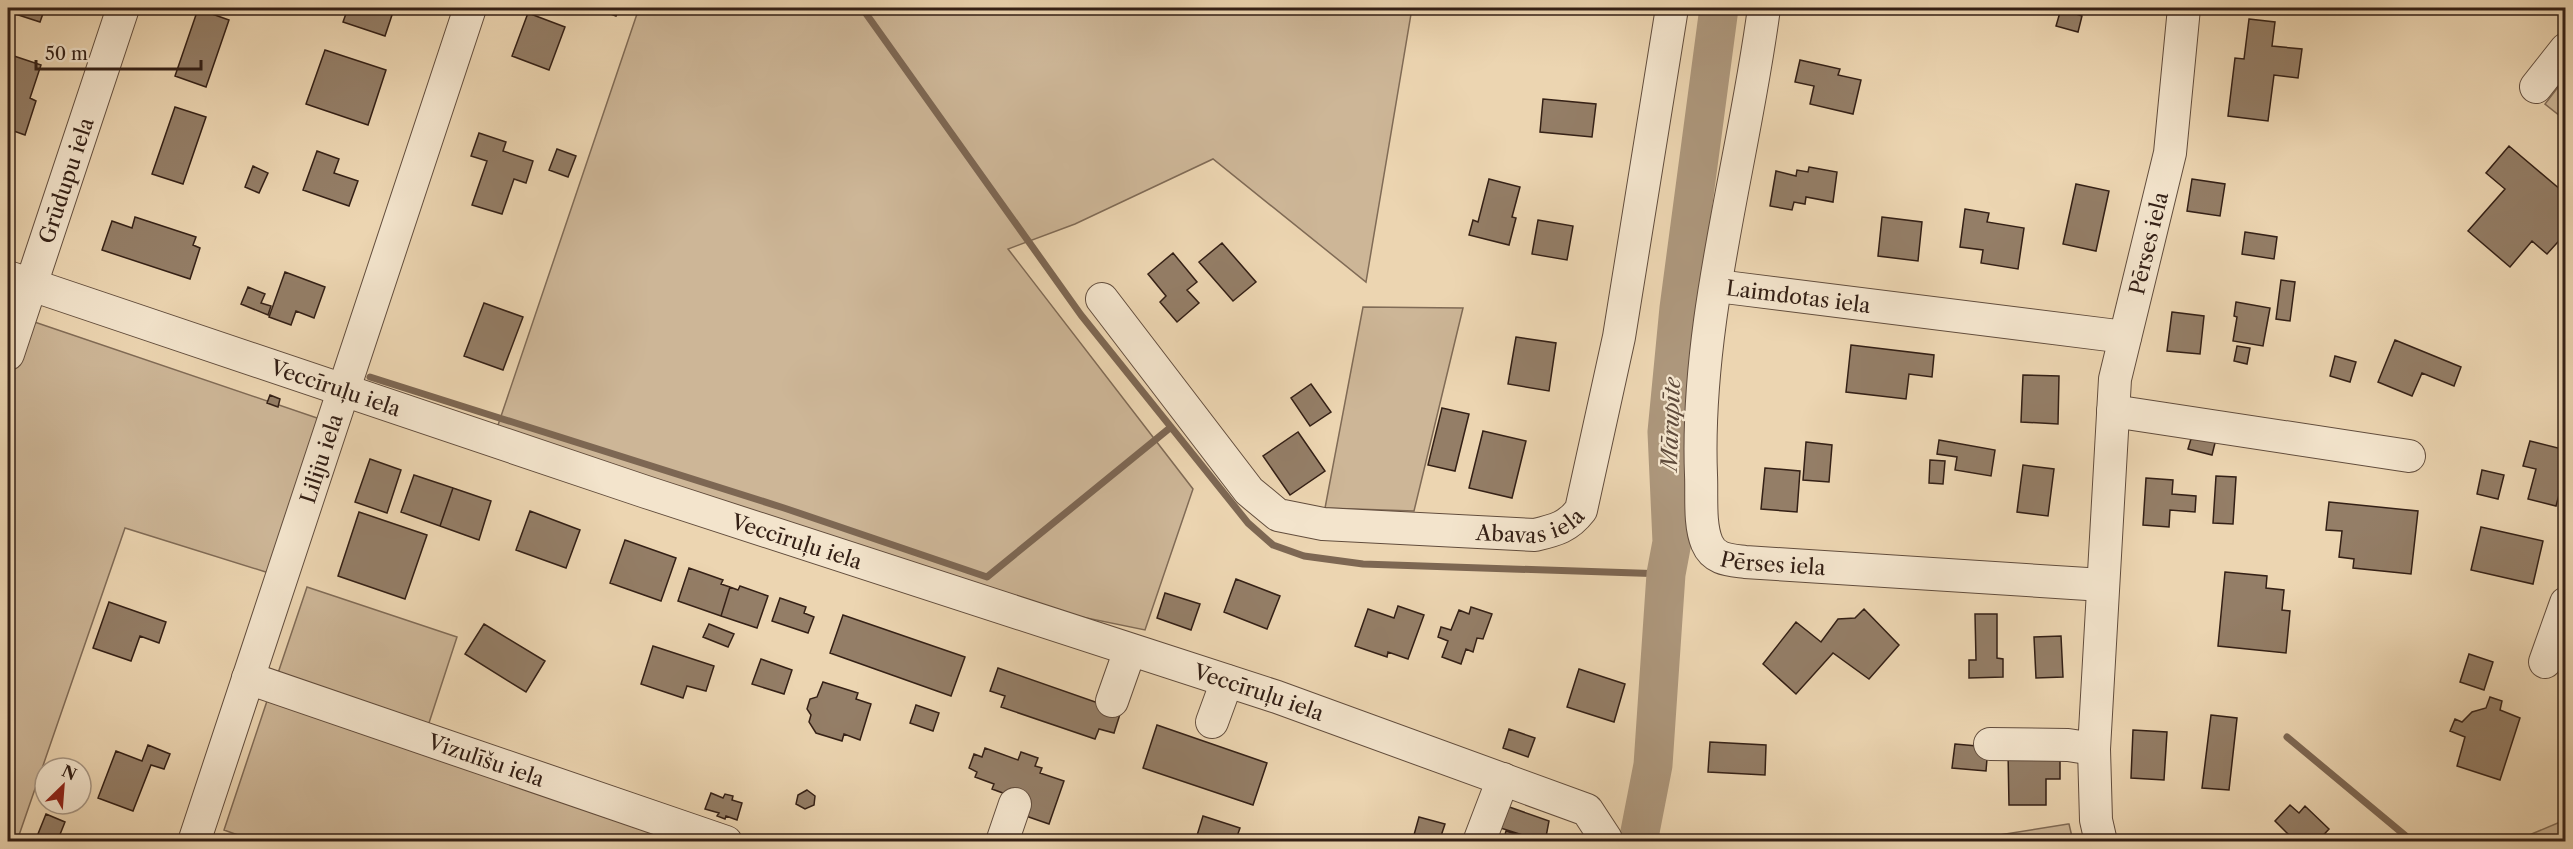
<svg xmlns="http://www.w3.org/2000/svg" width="2573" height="849" font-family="'Libre Caslon Text',serif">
<rect width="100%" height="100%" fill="#ecd5b1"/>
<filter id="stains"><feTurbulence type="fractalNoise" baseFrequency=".00333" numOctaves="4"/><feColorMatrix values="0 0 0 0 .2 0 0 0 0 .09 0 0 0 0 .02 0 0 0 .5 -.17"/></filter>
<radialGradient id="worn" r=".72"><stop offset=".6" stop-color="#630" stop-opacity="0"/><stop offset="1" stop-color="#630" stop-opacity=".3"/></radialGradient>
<!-- green -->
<path fill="#cdb697" stroke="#806b56" stroke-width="1.5" d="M639 8H1412L1366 282 1213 159 1075 224 1008 249 1193 489 1145 630 994 599 496 431Z
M2565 78V120L2545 104Z
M1363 307 1463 308 1414 511 1325 508Z
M8 313 320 419 269 573 125 528 17 841 8 842Z
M307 587 457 637 427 729 276 679Z
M267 701 694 841 257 842 224 830Z
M2565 820V841H2515Z
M2069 824 2073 841H1961L2068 824Z"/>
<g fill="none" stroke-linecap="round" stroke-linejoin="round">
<!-- stream -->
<path stroke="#7d6753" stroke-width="7" d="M862 8 1081 315 1248 523 1273 545 1304 556 1363 564 1666 574
M370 377 784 508 987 577 1171 427
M2287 737 2413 842"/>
<!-- river -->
<path stroke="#ad977c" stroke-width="39" d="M1638 842 1653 765 1666 574 1672 542 1667 432 1679 308 1719 8"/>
</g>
<!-- building -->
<path fill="#947e67" stroke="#342016" stroke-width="1.5" d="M10 8H45L40 22 9 12Z
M348 8H400L399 11 394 9 385 36 343 22Z
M595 8H620L616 16Z
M198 9 229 20 206 87 175 76Z
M2061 9 2082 16 2078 32 2056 26Z
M528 13 565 27 549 70 512 56Z
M2249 19 2275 22 2272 46 2302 49 2298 78 2274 75 2268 121 2228 116 2235 58 2244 59Z
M325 50 386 70 368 125 306 104Z
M8 54 41 65 30 98 36 101 25 135 8 129Z
M1800 60 1840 69 1838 75 1861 80 1853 114 1810 104 1814 86 1795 82Z
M1543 99 1596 104 1592 137 1540 132Z
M175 107 206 117 183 184 152 174Z
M479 133 506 142 503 151 533 161 526 183 514 179 502 214 472 205 487 161 471 156Z
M2509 146 2561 190 2566 184V233L2547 254 2532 241 2510 267 2468 231 2505 189 2486 173Z
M557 149 576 156 568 177 549 170Z
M317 151 339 159 334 173 358 181 349 206 303 190Z
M253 166 268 173 259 193 245 187Z
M1809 167 1837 172 1833 202 1806 197 1805 204 1794 202 1792 210 1770 206 1776 171 1796 176 1797 170 1808 172Z
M1489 179 1520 187 1512 217 1516 218 1509 245 1469 235 1473 220 1478 222Z
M2192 179 2225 184 2220 216 2187 211Z
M2076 184 2109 191 2096 251 2063 244Z
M1965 209 1989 213 1987 222 2024 228 2018 269 1981 263 1983 250 1960 247Z
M135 217 196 237 193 245 200 248 190 279 102 250 112 221 132 228Z
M1882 217 1922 222 1918 261 1878 256Z
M1538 220 1573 226 1567 260 1532 254Z
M2245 232 2277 237 2274 259 2242 254Z
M1222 243 1256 282 1233 301 1199 262Z
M1173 253 1197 282 1187 290 1199 303 1177 322 1160 302 1166 296 1148 274Z
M285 272 325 287 314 318 296 311 291 325 269 317Z
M2281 280 2295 282 2290 321 2276 319Z
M248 287 265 294 261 303 271 306 268 315 241 304Z
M2236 302 2270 308 2263 346 2233 341 2237 317 2234 316Z
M484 303 523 317 503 370 464 356Z
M2172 312 2204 316 2200 354 2167 351Z
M1516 337 1556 343 1549 391 1508 384Z
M2395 340 2461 367 2454 386 2422 373 2412 396 2378 382Z
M1851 345 1934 355 1932 377 1909 374 1906 399 1846 392Z
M2237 346 2250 348 2247 364 2234 361Z
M2335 356 2356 362 2350 382 2330 376Z
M2023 375 2059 376 2058 424 2021 422Z
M1311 384 1331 412 1310 426 1291 398Z
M270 395 280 399 278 407 267 403Z
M1442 408 1469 414 1455 471 1428 465Z
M2194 429 2217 435 2212 455 2188 449Z
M1483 431 1526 441 1512 498 1469 488Z
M1298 432 1325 471 1290 495 1263 456Z
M1939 440 1995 450 1991 476 1955 470 1957 457 1937 454Z
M2530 441 2566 450V469L2556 506 2528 499 2536 469 2523 466Z
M1806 442 1832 445 1829 482 1803 480Z
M370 459 401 470 387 513 355 502Z
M1930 460 1945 461 1943 484 1929 483Z
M2023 465 2054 469 2048 516 2017 512Z
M1765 468 1800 471 1797 512 1761 509Z
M2482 470 2504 475 2498 499 2477 494Z
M414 475 453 488 440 526 401 512Z
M2216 476 2236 477 2233 524 2213 523Z
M2146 478 2173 480 2172 494 2196 496 2195 512 2170 510 2169 527 2143 525Z
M453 488 491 501 479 540 440 526Z
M2329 502 2418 511 2411 574 2353 568 2354 559 2339 557 2342 531 2326 530Z
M530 511 580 530 566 568 516 550Z
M359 512 427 535 405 599 338 576Z
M2481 527 2543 541 2533 584 2471 570Z
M625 540 676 558 661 601 610 583Z
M689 568 723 580 721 584 730 587 721 616 678 601Z
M2225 572 2267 576 2266 588 2284 590 2282 610 2290 611 2286 653 2218 646Z
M1236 579 1280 596 1267 629 1224 612Z
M740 586 768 596 757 628 721 616 730 587 738 590Z
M1165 593 1200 604 1191 630 1157 618Z
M780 598 806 607 804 613 814 617 808 633 772 621Z
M109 602 166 622 159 643 140 636 131 661 93 648Z
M1398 606 1424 615 1408 659 1388 652 1387 657 1355 646 1368 609 1394 618Z
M1471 607 1492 614 1483 639 1477 638 1473 652 1466 649 1461 664 1442 657 1448 641 1438 637 1441 627 1451 630 1459 610 1469 614Z
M1864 609 1899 645 1869 679 1833 653 1796 694 1763 664 1796 622 1821 642 1838 619 1855 618Z
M1975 614H1997V658L2003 659V677L1969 678V660H1976Z
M843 615 965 657 951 696 830 653Z
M484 624 545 661 526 692 465 654Z
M709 624 734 634 728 647 703 637Z
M2061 636 2063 677 2036 678 2034 637Z
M653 646 714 666 706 691 687 686 683 698 641 684Z
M2469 654 2493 662 2484 690 2460 682Z
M761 659 792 670 784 694 752 684Z
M998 668 1121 711 1114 733 1099 729 1095 739 1001 707 1005 696 990 691Z
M1579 669 1625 684 1614 722 1567 707Z
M823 682 858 693 856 699 871 704 860 740 844 734 842 741 816 733 809 722 811 715 807 709 810 699 817 697Z
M2490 697 2502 701 2500 710 2520 718 2500 780 2457 766 2465 737 2450 731 2455 719 2462 722 2472 712 2486 708Z
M916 705 939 713 933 731 910 723Z
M2211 715 2237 718 2229 790 2202 788Z
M1157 725 1267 763 1253 805 1143 768Z
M1509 729 1535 738 1528 757 1503 748Z
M2133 730 2167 732 2164 780 2131 778Z
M1710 742 1766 745 1765 775 1708 772Z
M1955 744 1988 747 1986 771 1952 768Z
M148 745 170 754 164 769 151 765 133 811 98 798 116 751 142 761Z
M985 748 1018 760 1021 752 1038 758 1035 766 1042 768 1040 773 1064 781 1049 824 1023 815 1027 802 992 789 994 784 975 777 977 772 969 768 974 754 982 757Z
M2060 751V779H2046V805H2009L2008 752Z
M807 790 815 796 814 805 805 809 796 804 798 795Z
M711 793 723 798 725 794 733 796 732 800 742 803 737 820 726 816 725 819 717 816 719 813 705 809Z
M1498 803 1549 821 1545 842 1491 825Z
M2290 805 2299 813 2305 806 2329 829 2317 842H2296L2275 821Z
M46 814 65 822 57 842H42L36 839Z
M1203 816 1240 828 1235 842H1195Z
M1419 817 1445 824 1439 842H1412Z
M1506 831 1540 842H1503Z"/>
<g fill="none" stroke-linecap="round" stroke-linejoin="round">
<!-- minor casing -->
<g stroke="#624d3d" stroke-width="34">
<g id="minor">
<path id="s1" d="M1764 8C1744 161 1695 321 1701 475 1702 496 1699 524 1707 543 1714 560 1730 560 1745 562L2103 585"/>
<path d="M2536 87 2566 49"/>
<path id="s2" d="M8 277 646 492 1277 697 1587 810 1606 839 1605 842"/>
<path id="s3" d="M1717 286 2125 337"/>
<path id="s4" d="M1102 299 1249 491 1278 515 1323 524 1535 535C1556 530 1568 527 1581 510L1619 337 1672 8"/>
<path id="s5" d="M8 354 123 8"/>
<path d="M2113 411 2409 456"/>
<path d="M2545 662 2566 603"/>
<path id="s6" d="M248 678 726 842"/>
<path d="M1112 701 1130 650"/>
<path d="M1212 722 1227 681"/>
<path d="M1990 744 2068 745 2094 749"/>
<path id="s7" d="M194 842 470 8"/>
<path d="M1002 842 1015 804"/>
<path d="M1479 842 1503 779"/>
<path id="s8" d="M2101 842 2096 820 2094 749 2115 379 2170 153 2184 8"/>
</g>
</g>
<!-- minor -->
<use href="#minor" stroke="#f3e4cc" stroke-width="32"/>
</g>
<g text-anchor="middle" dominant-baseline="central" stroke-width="4.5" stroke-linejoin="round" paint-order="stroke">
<!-- street labels -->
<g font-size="21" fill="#342016" stroke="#f3e4cc">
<text stroke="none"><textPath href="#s5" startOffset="183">Grūdupu iela</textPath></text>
<text stroke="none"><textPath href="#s8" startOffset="604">Pērses iela</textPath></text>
<text stroke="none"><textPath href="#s3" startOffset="82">Laimdotas iela</textPath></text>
<text stroke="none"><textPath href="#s2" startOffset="346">Veccīruļu iela</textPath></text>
<text stroke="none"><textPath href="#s7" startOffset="404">Liliju iela</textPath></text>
<text stroke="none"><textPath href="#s4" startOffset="534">Abavas iela</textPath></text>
<text stroke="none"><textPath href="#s2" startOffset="832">Veccīruļu iela</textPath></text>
<text stroke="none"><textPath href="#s1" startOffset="614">Pērses iela</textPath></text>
<text stroke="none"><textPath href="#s2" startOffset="1318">Veccīruļu iela</textPath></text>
<text stroke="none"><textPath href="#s6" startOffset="252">Vizulīšu iela</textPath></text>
</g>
<!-- water labels -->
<g font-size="22" font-style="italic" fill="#5e4a3a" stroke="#f3e4cc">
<text transform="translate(1671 424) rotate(-88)">Mārupīte</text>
</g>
</g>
<!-- margin -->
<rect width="2573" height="849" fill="none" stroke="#ecd5b1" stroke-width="30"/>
<rect x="9" y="9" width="2555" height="831" fill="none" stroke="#342016" stroke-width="3"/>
<rect x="15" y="15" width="2543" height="819" fill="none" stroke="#342016" stroke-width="1.5"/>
<!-- north arrow -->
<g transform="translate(63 786) rotate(25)"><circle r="28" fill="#f3e4cc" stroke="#a79683" stroke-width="1.5"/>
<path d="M0-4.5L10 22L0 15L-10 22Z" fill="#8f2418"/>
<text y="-9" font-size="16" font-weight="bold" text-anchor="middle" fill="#342016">N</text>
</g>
<!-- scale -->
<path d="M36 60v9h165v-9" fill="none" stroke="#342016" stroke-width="3"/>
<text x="45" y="60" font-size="18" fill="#342016" stroke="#f3e4cc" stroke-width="4.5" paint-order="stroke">50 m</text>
<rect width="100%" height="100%" filter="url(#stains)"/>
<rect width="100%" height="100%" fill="url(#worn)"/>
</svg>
